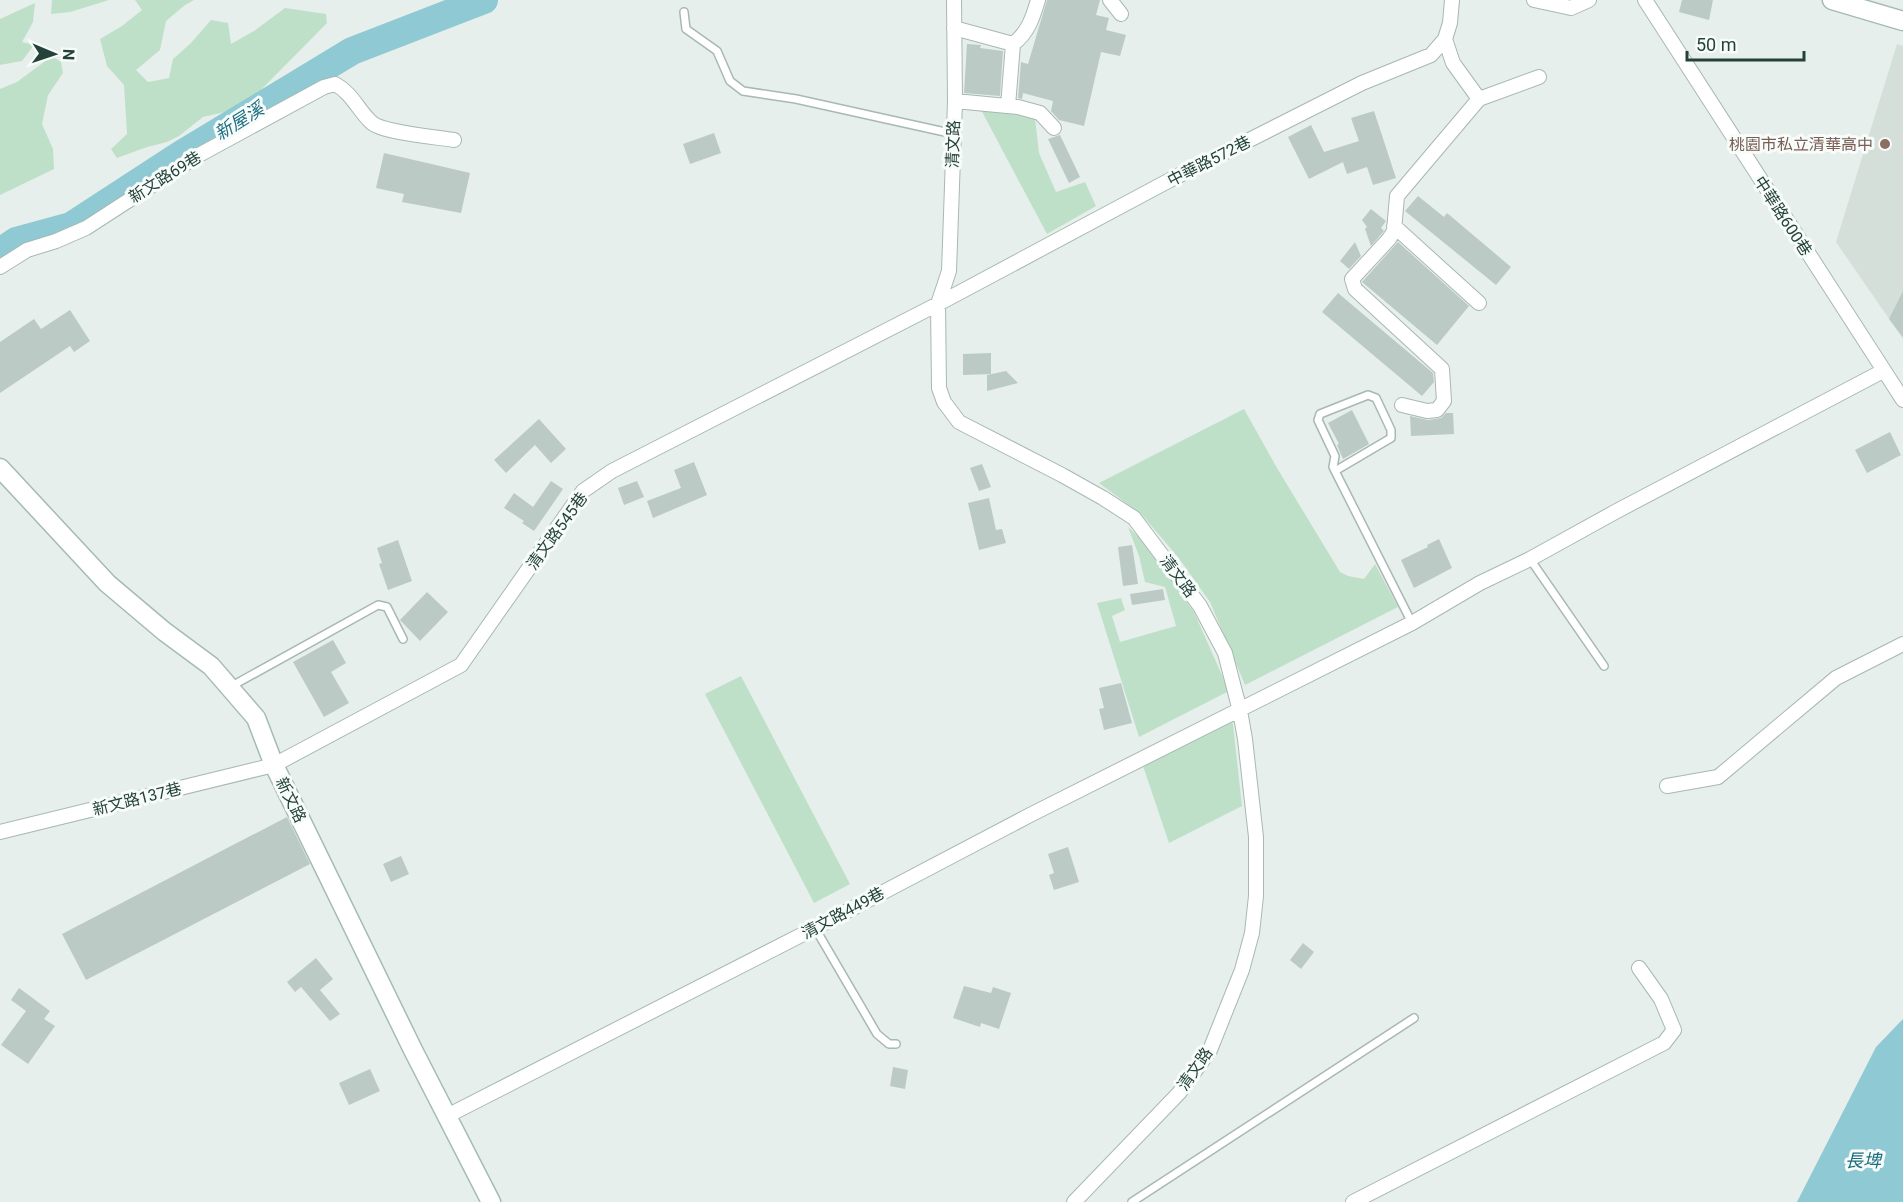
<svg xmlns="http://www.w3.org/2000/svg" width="1903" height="1202" font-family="Roboto,'Noto Sans TC',sans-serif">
<rect width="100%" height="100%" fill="#e6efeb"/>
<!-- built -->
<path fill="#d4dfda" d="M1897 44 1903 46V339L1836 242Z"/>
<!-- green -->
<path fill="#bfe0c8" d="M52 0H109L70 12 51 14Z
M135 0H194L185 5 166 21 160 50 136 70 148 82 169 78 173 59 191 43 211 20 228 23 231 44 254 31 285 8 326 14 327 23 251 100 225 112 203 117 179 136 167 142 147 147 117 158 111 149 127 134 124 85 107 66 100 39 122 26 142 10Z
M35 3 33 22 22 42 34 45 22 61 0 65V19Z
M52 56 61 62 63 73 48 95 42 124 53 149 54 169 0 195V89L17 82Z
M980 108 1035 118 1039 153 1056 192 1085 182 1096 206 1047 234Z
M1244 409 1277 468 1340 572 1348 576 1364 579 1375 564 1398 607 1245 685 1210 602 1178 557 1142 515 1099 483Z
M1128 527 1139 537 1194 612 1229 691 1139 737 1097 603 1121 598 1125 610 1112 616 1120 642 1176 626 1165 587 1145 582 1139 556Z
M741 676 850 884 814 903 705 694Z
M1231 707 1242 806 1169 843 1139 754Z"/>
<!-- water -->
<path fill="#8ec9d4" d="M1903 1019V1202H1797L1876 1047Z"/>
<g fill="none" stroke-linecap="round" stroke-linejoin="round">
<!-- river -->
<path stroke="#8ec9d4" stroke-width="28" d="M0 252 16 241 71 226 180 155 352 51 484 0"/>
</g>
<!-- building -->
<path fill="#bbcac4" d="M1047 0H1100L1096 15 1109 18 1106 30 1126 35 1120 56 1101 52 1084 126 1059 120 1051 111 1053 101 1023 93 1022 99 1018 98 1021 62 1028 64Z
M1682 0H1713L1709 20 1679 12Z
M967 44 981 45 980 48 1003 51 1000 96 964 93Z
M1374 111 1396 178 1373 185 1367 167 1347 174 1343 162 1309 179 1288 137 1311 125 1324 152 1359 141 1351 118Z
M714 133 721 153 690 164 683 144Z
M1060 135 1080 177 1069 183 1048 139Z
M384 153 470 173 461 213 402 202 404 194 376 188Z
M1418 196 1444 217 1447 213 1511 267 1496 285 1405 211Z
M1371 209 1386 221 1381 228 1384 231 1371 246 1365 229 1367 227 1362 220Z
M1355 242 1361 256 1349 269 1340 261Z
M1398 242 1469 306 1437 345 1362 282Z
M1903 291V337L1889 319Z
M1338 293 1433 373 1434 382 1422 396 1322 312Z
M70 310 90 341 74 352 70 346 0 393V342L34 319 41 329Z
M991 353V374L963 375V354Z
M1006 371 1018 383 987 391V375Z
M1352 410 1369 444 1343 459 1337 445 1339 444 1328 423Z
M1446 413H1453L1454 434 1411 436 1410 416 1428 420 1441 418Z
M539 419 566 449 551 463 535 445 506 473 494 460Z
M1890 432 1901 455 1867 473 1855 450Z
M694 462 707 495 653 518 647 501 681 488 674 470Z
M982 464 991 487 979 491 970 468Z
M551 481 563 489 534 531 522 523 524 521 504 508 514 493 533 507Z
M637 481 644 497 624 505 618 488Z
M989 498 996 530 1002 529 1006 543 979 550 968 503Z
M1439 539 1452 568 1414 588 1401 560 1428 547 1427 545Z
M398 540 412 581 388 590 379 564 382 563 377 548Z
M1132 545 1138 584 1123 586 1118 547Z
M1163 589 1165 600 1132 605 1130 594Z
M427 592 448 612 420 641 400 620Z
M333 640 346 663 331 672 349 703 324 717 293 662Z
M1121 683 1132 723 1104 730 1099 709 1104 708 1099 688Z
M287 817 310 864 86 980 62 934Z
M1068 847 1079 882 1054 890 1049 875 1054 873 1048 854Z
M401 856 409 874 391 882 383 864Z
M1303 943 1314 952 1301 969 1290 960Z
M316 958 333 979 320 990 340 1014 330 1021 301 987 295 992 287 982Z
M964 986 991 993 993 987 1011 993 999 1029 981 1023 980 1027 953 1018Z
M19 988 50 1011 44 1019 55 1026 28 1064 1 1045 26 1011 11 1000Z
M893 1067 908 1070 905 1089 890 1086Z
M370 1069 380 1091 349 1105 339 1083Z"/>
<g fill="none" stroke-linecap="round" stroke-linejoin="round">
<!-- lane casing -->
<g stroke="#a8b8b2" stroke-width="10">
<path id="lane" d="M684 12 686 29 717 51 730 81 743 91 796 99 954 134
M1335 471 1391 438V430L1376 398 1368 395 1320 414 1318 420 1335 456 1333 467 1335 471 1412 623
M1530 559 1604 666
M230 687 378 605 387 607 403 639
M815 928 877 1034 889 1044H896
M1132 1202 1414 1018"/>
</g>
<!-- street casing -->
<g stroke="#a8b8b2" stroke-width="16">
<path id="street" d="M954 0 955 101 949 271 938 304 939 388 944 402 959 422 1062 475 1103 498 1134 518 1200 606 1225 653 1240 711 1245 739 1256 837V896L1252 933 1242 970 1210 1050 1179 1093 1074 1202
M1110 0 1121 14
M1534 0 1571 8 1589 0
M1645 0 1903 400
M954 28 1013 44
M1013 44C1028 33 1033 17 1038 0
M1479 99 1539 77
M955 101 1018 107 1040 113 1054 128
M1008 106 1013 44
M1394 226 1479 303
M0 267 27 250 56 241 86 228 197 156 324 87 335 84C352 93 358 110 371 122 382 133 437 137 454 140
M1402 405 1427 411 1437 410 1444 401 1442 369 1355 289 1352 279 1389 239 1394 231 1397 196 1479 99 1453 63 1445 39
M1667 786 1718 777 1836 678 1903 644
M0 832 274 765 461 665 583 491 612 471 938 304 1170 180 1362 83 1431 55 1445 39 1450 23 1452 0
M447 1116 815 928 1030 815 1412 623 1480 583 1530 559 1615 512 1883 371
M1353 1202 1664 1043 1674 1030 1661 999 1639 968"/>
</g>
<!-- secondary casing -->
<g stroke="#a4bbb3" stroke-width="21">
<path id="secondary" d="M1832 0 1903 21
M0 468 107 583 165 632 211 666 256 718 274 765 413 1050 491 1202"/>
</g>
<!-- lane -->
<use href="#lane" stroke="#fff" stroke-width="7"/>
<!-- street -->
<use href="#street" stroke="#fff" stroke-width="14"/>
<!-- secondary -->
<use href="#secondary" stroke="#fff" stroke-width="18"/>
</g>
<!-- markers -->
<circle fill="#8d6e63" stroke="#f7fbf9" stroke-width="2" cx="1885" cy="144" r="6"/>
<g text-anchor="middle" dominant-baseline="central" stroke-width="6" stroke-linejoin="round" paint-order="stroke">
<!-- street labels -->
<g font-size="16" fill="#24423a" stroke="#f7fbf9">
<text transform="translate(953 144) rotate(-88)">清文路</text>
<text transform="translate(1209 161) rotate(-27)">中華路572巷</text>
<text transform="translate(165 177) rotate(-32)">新文路69巷</text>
<text transform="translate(1783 216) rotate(57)">中華路600巷</text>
<text transform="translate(557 531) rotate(-54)">清文路545巷</text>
<text transform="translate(1178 576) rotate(53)">清文路</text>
<text transform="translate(137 799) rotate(-14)">新文路137巷</text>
<text transform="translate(291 800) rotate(64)">新文路</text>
<text transform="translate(843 913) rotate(-28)">清文路449巷</text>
<text transform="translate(1195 1069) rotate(-55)">清文路</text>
</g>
<!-- education labels -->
<g font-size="16" fill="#785e54" stroke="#f7fbf9" text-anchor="end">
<text x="1873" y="144">桃園市私立清華高中</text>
</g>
<!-- water labels -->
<g font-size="18" font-style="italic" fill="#1c6f80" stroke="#f7fbf9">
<text transform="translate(239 121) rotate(-32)">新屋溪</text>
<text x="1863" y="1160">長埤</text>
</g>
</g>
<!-- north arrow -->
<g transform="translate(54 54) rotate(92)" stroke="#f7fbf9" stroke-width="4.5" paint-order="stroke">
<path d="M0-4.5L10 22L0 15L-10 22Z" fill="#24423a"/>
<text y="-9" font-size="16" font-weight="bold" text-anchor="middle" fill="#24423a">N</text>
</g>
<!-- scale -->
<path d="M1687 51v9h117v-9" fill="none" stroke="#24423a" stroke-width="3"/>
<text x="1696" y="51" font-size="18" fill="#24423a" stroke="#f7fbf9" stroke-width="4.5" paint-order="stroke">50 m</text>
</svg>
